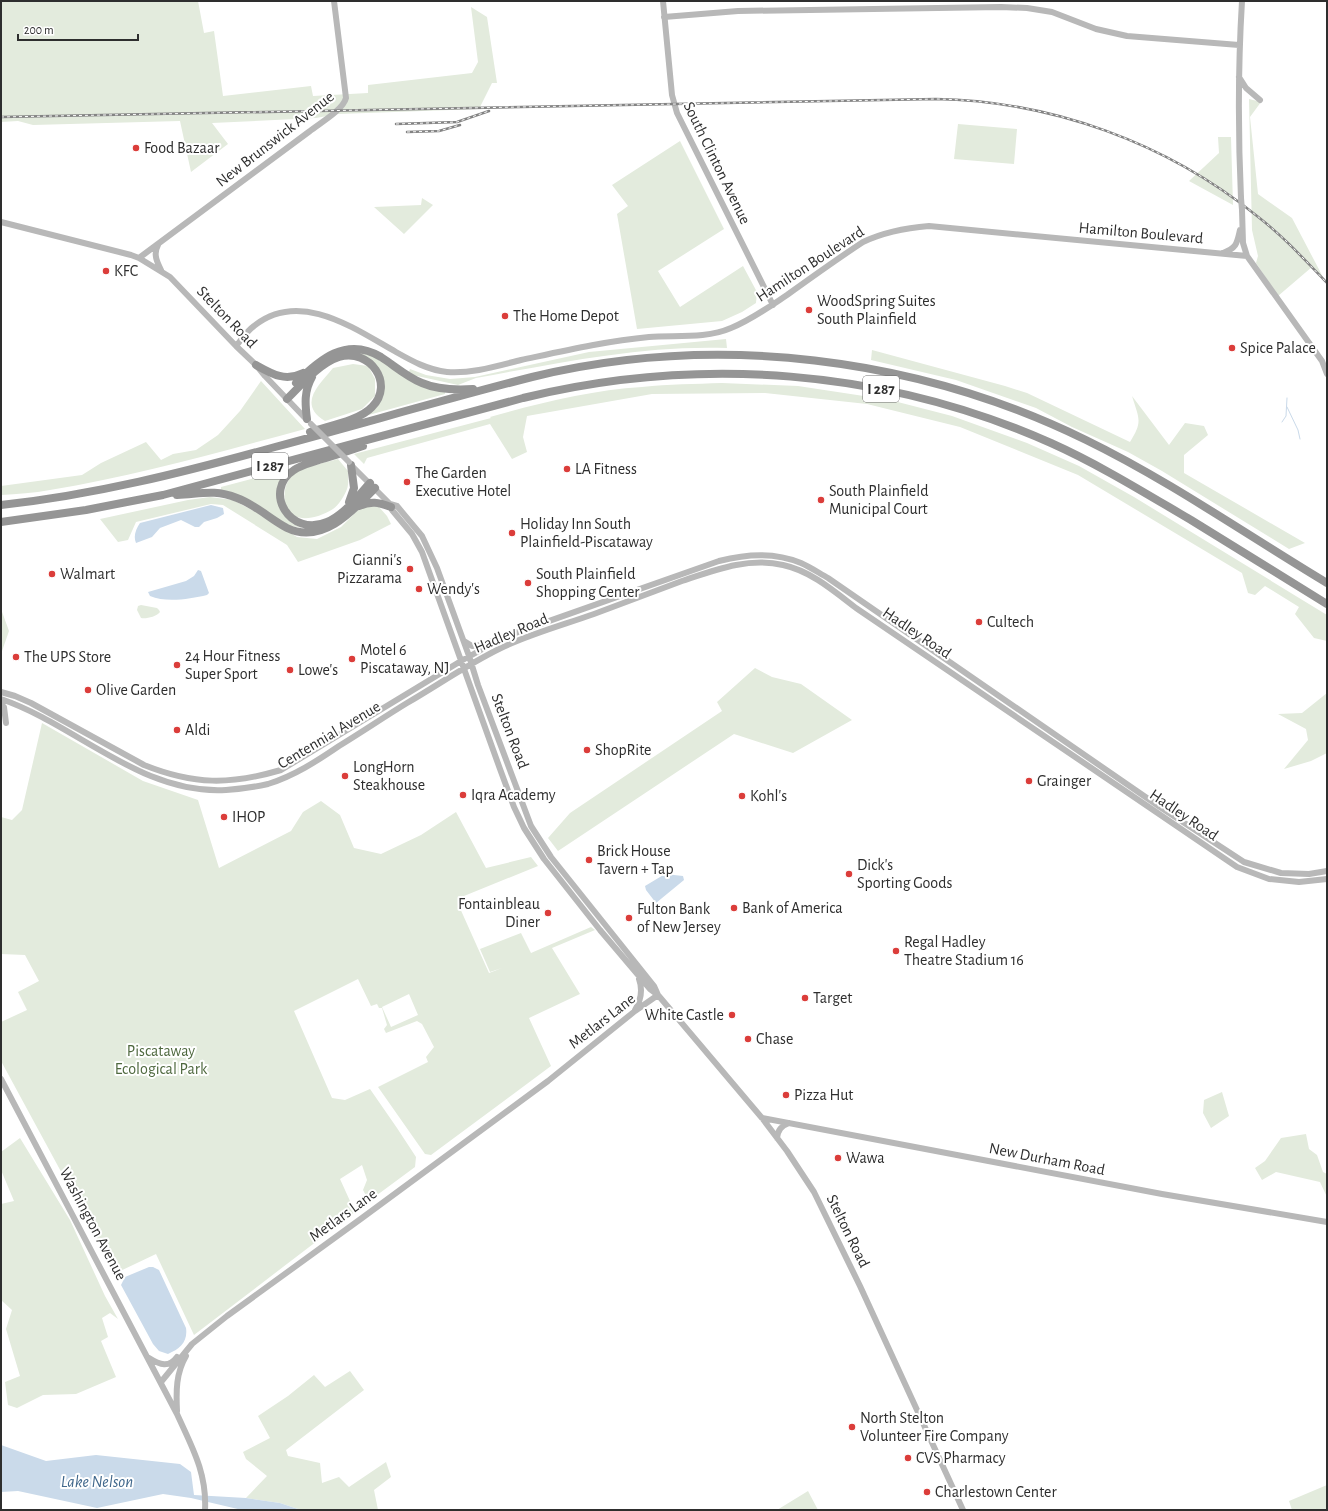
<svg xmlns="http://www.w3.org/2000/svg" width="1328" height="1511" font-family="'Alegreya Sans',sans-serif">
<rect width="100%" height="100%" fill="#fff"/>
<!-- green -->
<path fill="#e3ebdd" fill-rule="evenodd" d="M1 1H198L204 33 214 31 223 96 311 86 313 96 368 93V85L472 73 478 62 471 7 487 17 497 83H492L479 109 338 114 316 118 212 123 228 144 191 172 180 121 33 125 18 121 1 122Z
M1249 99 1261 102 1250 117 1258 194 1292 218 1324 279 1312 267 1278 296 1256 263 1258 256 1252 230Z
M958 124 1017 129 1014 164 954 159Z
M1218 137H1231L1233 205 1189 181 1219 153Z
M680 141 724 229 658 271 680 307 743 266 757 292 756 303 742 312 722 321 637 329 617 214 628 206 612 185Z
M422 198 433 205 404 234 374 207 421 205Z
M726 339 727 348C642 345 559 363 476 378L458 385 408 374 410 369 426 375 450 379 475 377 589 352Z
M872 350 1005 386 1027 393 1130 442C1143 421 1139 419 1132 396L1169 445 1185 423 1204 426 1208 435 1184 455V473L1305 543 1289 549 1162 471 1128 452 1072 427 1036 408 956 380 871 360Z
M359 352 367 354 445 391V394L354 419 368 413 383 382Z
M353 364 368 366 375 379V396L362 409 325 421C297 404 319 385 333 368Z
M261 381 305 429C220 452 136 476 50 490 34 493 17 494 1 495V486L82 475 101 463 146 442 161 460 173 454 196 450 218 435 240 411Z
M722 383 798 386 890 400 952 416 1027 443 1079 466 1134 497 1327 615V641L1314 638 1295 614 1299 607 1265 586 1255 595 1248 593 1242 573 1078 475 960 427 867 404 765 393 652 394 527 416 523 437 527 452 512 459 490 424 367 458 364 464 354 454 491 418 490 417C539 403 592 390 642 387 669 384 695 384 722 383Z
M338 459 348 471C348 476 349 484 347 489 345 495 338 506 333 509 311 523 280 524 285 490 286 483 291 476 296 472 304 467 328 462 338 459Z
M292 468 282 478 281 511 293 524 303 528 287 525 221 490V487Z
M210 497 233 500 269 519 297 537 317 539 341 527 357 511 369 505 379 507 387 516 391 524 360 540 298 562 287 545 223 505 211 504 136 522 128 540 118 542 100 519 188 500Z
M141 605 157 608 159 610 160 612C156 617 146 619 141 618L137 610 138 606Z
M1 609 9 631 1 654Z
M755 668 772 677 801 684 852 720 793 753 734 734 558 851 548 838 570 813 722 711 717 702Z
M1327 693V753L1311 761 1284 769 1308 740 1306 729 1278 714 1302 713Z
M42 723 143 781 198 800 219 868 291 831 303 812 321 801 340 815 354 848 381 854 421 835 456 812 486 868 531 857 538 866 464 896 459 906 489 973 502 968 490 972 480 949 521 933 531 953 591 927 595 930 552 948 580 994 529 1018 551 1066 431 1155 425 1154 378 1087 428 1062 426 1057 434 1047 422 1024 417 1021 386 1033 384 1029 387 1025 382 1008H379L377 1004 371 1006 358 979 294 1011 332 1098 345 1100 370 1089 397 1128 416 1157 415 1167 369 1201 363 1190 367 1180 362 1165 340 1179 355 1212 194 1335 156 1254 116 1273 1 1061V1022L27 1010 18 992 39 981 25 955 1 954V817L12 820 22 810ZM409 994 418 1015 391 1027 382 1007Z
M1222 1092 1229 1116 1211 1128 1203 1113 1204 1100Z
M1306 1134 1309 1149 1317 1155 1323 1172 1327 1174V1197L1320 1182 1276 1172 1262 1180 1255 1168 1265 1161 1281 1138Z
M20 1138 70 1220 105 1296 118 1319 110 1313 102 1318 108 1337 101 1341 116 1377 76 1394 43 1395 17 1408 8 1405 5 1382 20 1376 6 1329 12 1310 1 1300V1204L14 1201 1 1170V1152Z
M350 1371 364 1390 286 1450 288 1456 320 1463 322 1483 339 1477 349 1487 386 1462 391 1477 374 1490 378 1510H301L280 1503 246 1498 267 1476 246 1459 243 1452 270 1438 258 1416 288 1396 314 1375 325 1387Z
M1327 1485V1510H1292L1289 1501Z
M808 1491 818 1510H777Z"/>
<!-- water -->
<path fill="#cadaea" d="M211 505 223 508 224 514 217 518 204 522 199 527H195L181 520 160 528 152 537 136 543C133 536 136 529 140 523Z
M198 570 201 571 209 593 207 595C190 599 166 603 150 596L148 592 186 581 194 576Z
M665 874 683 876 684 880 656 903 646 890 645 886Z
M149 1267H153L159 1270 186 1328C188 1342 180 1349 168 1354L159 1351 153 1344 121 1285 125 1277Z
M1 1445 46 1461 96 1455 180 1464 191 1472 194 1495 246 1498 280 1503 301 1510H242L191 1498 163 1494 97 1508 18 1491 1 1492Z"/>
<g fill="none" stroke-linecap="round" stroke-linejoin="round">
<!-- stream -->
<path stroke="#cadaea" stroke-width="1" d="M1287 407 1298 430 1300 439
M1282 422 1286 416 1287 398"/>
<!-- secondary -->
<path stroke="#b8b8b8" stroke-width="6" d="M663 1 672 95 677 113 773 305
M664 17 738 11 1001 7 1027 8 1052 12 1096 29 1127 36 1239 45
M1239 77 1246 88 1260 100
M1241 198C1238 132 1238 67 1242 1
M1242 210 1243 243 1247 256 1322 361 1327 374
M1 222 131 255 139 258 170 277 236 346 256 365 265 376 307 420
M158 245C153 254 157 262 161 270
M1223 253C1237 248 1237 243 1240 230
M139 258 310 131C320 123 343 110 346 98L334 1
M236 346C242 339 247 331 254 326 300 289 355 329 396 352 412 361 428 370 447 372 471 374 497 366 521 360 563 351 606 341 649 337 675 335 706 339 731 328 751 320 769 307 787 295 812 277 837 259 863 242 884 232 905 228 929 226L1247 256
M350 464 390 504 397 506 422 536 437 568 469 656 478 685 531 826 551 857 654 986 658 995
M390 504 392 510 412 534 422 552 500 769 514 807 524 828 544 859 600 930 650 989 658 995 762 1118 787 1151 814 1192 860 1286 963 1510
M464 641 472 646 481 645 719 561C747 554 774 552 801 563 810 567 819 573 828 578L1160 807 1244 862 1281 873 1309 874 1327 871
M1 692 15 696 31 703 144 765C194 785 230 785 281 770L461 661 488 646
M1 699C77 725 141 795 226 790 240 789 255 787 268 784 294 776 317 761 339 746 362 732 384 717 407 703 438 685 468 664 501 648 530 634 563 625 594 614 623 603 653 592 682 581 715 570 748 557 783 565 811 571 834 591 856 608L1237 867 1269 879 1299 882 1327 879
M1 704 4 707 6 723
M635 1010C641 1000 643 990 639 979
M1 1079 177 1414C192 1447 207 1473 205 1510
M762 1118 1162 1194 1327 1222
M777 1138C778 1130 781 1126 789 1123
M149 1358C160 1365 169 1368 177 1357
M161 1382 192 1344 227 1316 362 1218 548 1081 635 1011 658 995
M177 1411C176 1391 176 1373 186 1356"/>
<!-- highway -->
<path stroke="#959595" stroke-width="8" d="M256 365C272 374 285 382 303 373
M296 383C319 360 346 336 381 357 395 366 407 377 422 383 438 390 456 390 473 389
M287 399C301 385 320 363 339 357 370 348 395 384 372 407 359 421 328 426 310 432
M307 419C305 404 304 391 312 377
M363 446C348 451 334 456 319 460 311 463 301 465 294 470 262 491 290 538 327 522 344 515 358 496 370 483
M177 495C201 494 214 489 237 498 256 505 270 519 287 528 322 545 353 511 375 488
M349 502 354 488 351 465
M1 505C94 495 185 472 275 447 361 424 446 399 532 377 716 332 917 357 1086 440 1170 481 1247 535 1327 583
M359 506C371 501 378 502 391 507
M1 522 86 510 163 495 523 398C699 355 885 369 1051 443 1100 465 1145 493 1191 520 1236 548 1282 576 1327 604"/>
<!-- rail casing -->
<g stroke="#838383" stroke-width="2.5">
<path id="rail" d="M1 117 936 99C1052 101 1167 143 1257 216 1283 236 1305 260 1327 283
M396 124 457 122 489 111
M407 132 439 131 460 125"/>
</g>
<!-- rail -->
<use href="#rail" stroke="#fff" stroke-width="1" stroke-dasharray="3" stroke-linecap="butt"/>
<!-- secondary-bridge -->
<path stroke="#b8b8b8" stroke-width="6" d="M1241 198 1242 210
M311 424 349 462"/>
</g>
<!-- markers -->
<g fill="#db3d3a" stroke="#fff" stroke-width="1.5">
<circle cx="136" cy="148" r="4"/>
<circle cx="106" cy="271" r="4"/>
<circle cx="809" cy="310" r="4"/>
<circle cx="505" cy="316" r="4"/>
<circle cx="1232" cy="348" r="4"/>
<circle cx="567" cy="469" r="4"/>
<circle cx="407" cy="482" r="4"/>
<circle cx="821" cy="500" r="4"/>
<circle cx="512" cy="533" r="4"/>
<circle cx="410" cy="569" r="4"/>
<circle cx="52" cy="574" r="4"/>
<circle cx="528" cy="583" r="4"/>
<circle cx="419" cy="589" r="4"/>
<circle cx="979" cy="622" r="4"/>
<circle cx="16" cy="657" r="4"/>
<circle cx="352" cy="659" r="4"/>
<circle cx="177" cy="665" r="4"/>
<circle cx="290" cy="670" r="4"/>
<circle cx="88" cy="690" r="4"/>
<circle cx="177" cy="730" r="4"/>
<circle cx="587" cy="750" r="4"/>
<circle cx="345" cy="776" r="4"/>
<circle cx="1029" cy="781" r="4"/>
<circle cx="463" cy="795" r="4"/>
<circle cx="742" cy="796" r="4"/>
<circle cx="224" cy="817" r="4"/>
<circle cx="589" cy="860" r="4"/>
<circle cx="849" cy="874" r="4"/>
<circle cx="734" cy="908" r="4"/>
<circle cx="548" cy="913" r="4"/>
<circle cx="629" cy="918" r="4"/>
<circle cx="896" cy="951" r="4"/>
<circle cx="805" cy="998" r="4"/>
<circle cx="732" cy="1015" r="4"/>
<circle cx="748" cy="1039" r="4"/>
<circle cx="786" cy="1095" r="4"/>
<circle cx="838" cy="1158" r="4"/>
<circle cx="852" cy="1427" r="4"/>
<circle cx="908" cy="1458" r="4"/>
<circle cx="927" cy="1492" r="4"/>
</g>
<g text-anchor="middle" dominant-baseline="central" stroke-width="4" stroke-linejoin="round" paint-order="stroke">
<!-- shield labels -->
<g fill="#fff" stroke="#6d6d6d" stroke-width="1">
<rect x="863" y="376" width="36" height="26" rx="3"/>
<rect x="252" y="453" width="36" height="26" rx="3"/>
</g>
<g font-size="15" font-weight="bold" fill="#2e2e2e">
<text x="881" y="389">I 287</text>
<text x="270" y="466">I 287</text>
</g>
<!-- street labels -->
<g font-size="16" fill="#2e2e2e" stroke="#fff">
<text transform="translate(275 139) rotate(-38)">New Brunswick Avenue</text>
<text transform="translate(717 163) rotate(64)">South Clinton Avenue</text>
<text transform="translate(1141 233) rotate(5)">Hamilton Boulevard</text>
<text transform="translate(810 264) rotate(-33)">Hamilton Boulevard</text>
<text transform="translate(227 317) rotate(46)">Stelton Road</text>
<text transform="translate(511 633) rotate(-23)">Hadley Road</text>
<text transform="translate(917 633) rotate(34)">Hadley Road</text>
<text transform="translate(510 731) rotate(69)">Stelton Road</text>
<text transform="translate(329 735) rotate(-31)">Centennial Avenue</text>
<text transform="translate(1184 815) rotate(34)">Hadley Road</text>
<text transform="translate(602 1021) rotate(-38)">Metlars Lane</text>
<text transform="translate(1047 1159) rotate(11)">New Durham Road</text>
<text transform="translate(343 1215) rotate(-36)">Metlars Lane</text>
<text transform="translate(93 1224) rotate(62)">Washington Avenue</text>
<text transform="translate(848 1231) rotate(64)">Stelton Road</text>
</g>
<!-- poi labels -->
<g font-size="16" fill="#2e2e2e" stroke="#fff" text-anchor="start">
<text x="144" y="148">Food Bazaar</text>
<text x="114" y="271">KFC</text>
<text x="817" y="301">WoodSpring Suites<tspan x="817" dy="18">South Plainfield</tspan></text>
<text x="513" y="316">The Home Depot</text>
<text x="1240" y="348">Spice Palace</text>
<text x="575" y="469">LA Fitness</text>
<text x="415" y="473">The Garden<tspan x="415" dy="18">Executive Hotel</tspan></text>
<text x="829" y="491">South Plainfield<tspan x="829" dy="18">Municipal Court</tspan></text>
<text x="520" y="524">Holiday Inn South<tspan x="520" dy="18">Plainfield-Piscataway</tspan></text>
<text x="402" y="560" text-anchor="end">Gianni's<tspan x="402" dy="18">Pizzarama</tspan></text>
<text x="60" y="574">Walmart</text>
<text x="536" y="574">South Plainfield<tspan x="536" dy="18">Shopping Center</tspan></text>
<text x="427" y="589">Wendy's</text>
<text x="987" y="622">Cultech</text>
<text x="360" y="650">Motel 6<tspan x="360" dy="18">Piscataway, NJ</tspan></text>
<text x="185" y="656">24 Hour Fitness<tspan x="185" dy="18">Super Sport</tspan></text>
<text x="24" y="657">The UPS Store</text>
<text x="298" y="670">Lowe's</text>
<text x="96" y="690">Olive Garden</text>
<text x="185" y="730">Aldi</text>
<text x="595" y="750">ShopRite</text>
<text x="353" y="767">LongHorn<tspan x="353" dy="18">Steakhouse</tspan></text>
<text x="1037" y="781">Grainger</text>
<text x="471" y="795">Iqra Academy</text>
<text x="750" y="796">Kohl's</text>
<text x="232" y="817">IHOP</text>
<text x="597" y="851">Brick House<tspan x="597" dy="18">Tavern + Tap</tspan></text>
<text x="857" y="865">Dick's<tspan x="857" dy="18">Sporting Goods</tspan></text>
<text x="540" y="904" text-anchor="end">Fontainbleau<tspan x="540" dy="18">Diner</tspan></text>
<text x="742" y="908">Bank of America</text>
<text x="637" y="909">Fulton Bank<tspan x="637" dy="18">of New Jersey</tspan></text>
<text x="904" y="942">Regal Hadley<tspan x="904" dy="18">Theatre Stadium 16</tspan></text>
<text x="813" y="998">Target</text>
<text x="724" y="1015" text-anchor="end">White Castle</text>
<text x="756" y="1039">Chase</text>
<text x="794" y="1095">Pizza Hut</text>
<text x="846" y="1158">Wawa</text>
<text x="860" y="1418">North Stelton<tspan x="860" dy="18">Volunteer Fire Company</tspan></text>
<text x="916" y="1458">CVS Pharmacy</text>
<text x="935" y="1492">Charlestown Center</text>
</g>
<!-- park labels -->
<g font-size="16" fill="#4e683e" stroke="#fff">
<text x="161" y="1051">Piscataway<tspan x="161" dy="18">Ecological Park</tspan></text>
</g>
<!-- water labels -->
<g font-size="17" font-style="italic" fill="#41688c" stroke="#fff">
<text x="97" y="1481">Lake Nelson</text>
</g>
</g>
<!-- border -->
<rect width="1328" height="1511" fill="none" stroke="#2e2e2e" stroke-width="4"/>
<!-- scale -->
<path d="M18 34v6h120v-6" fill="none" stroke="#2e2e2e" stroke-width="2"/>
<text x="24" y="34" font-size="12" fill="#2e2e2e" stroke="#ffffff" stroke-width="3" paint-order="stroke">200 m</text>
</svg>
